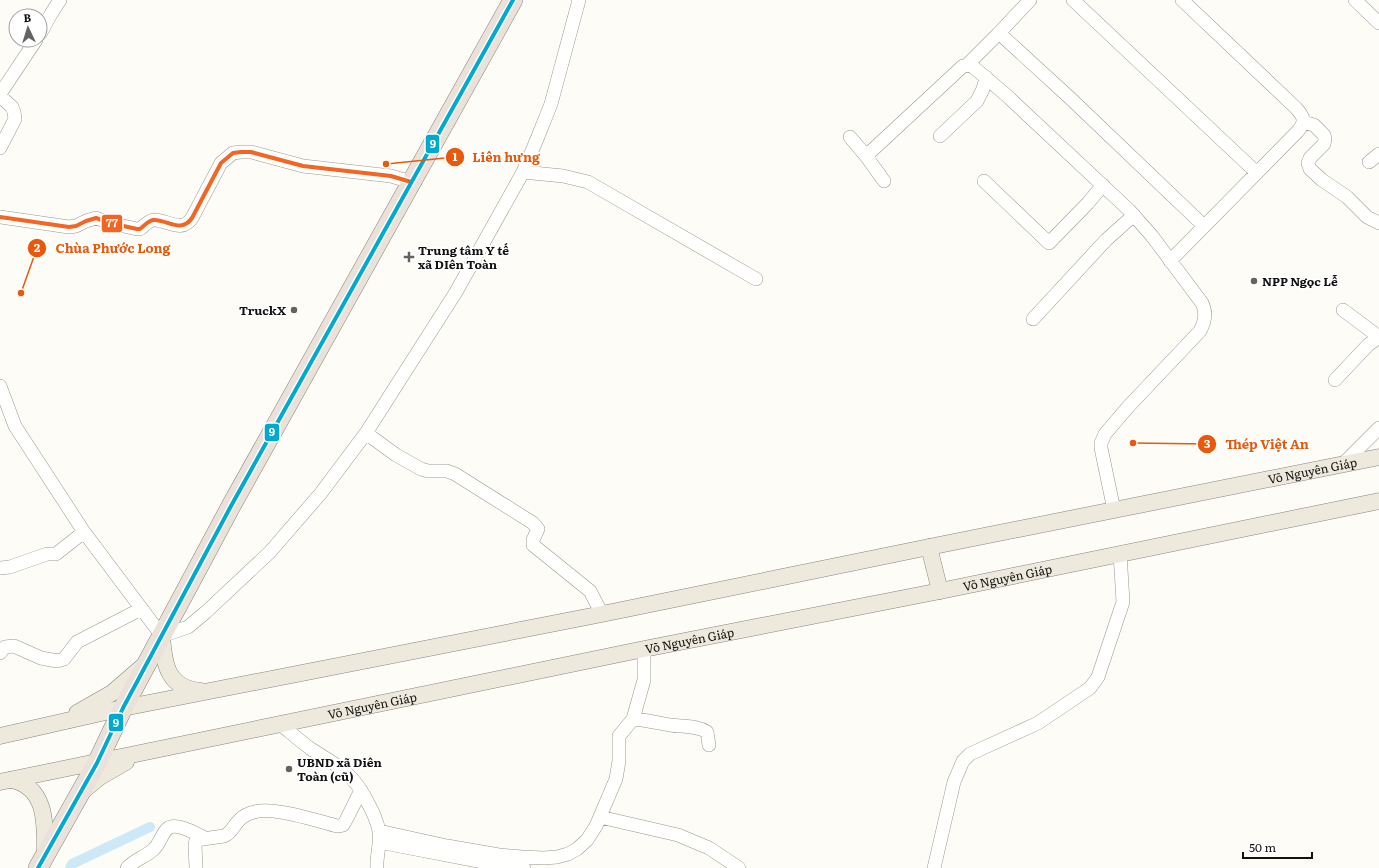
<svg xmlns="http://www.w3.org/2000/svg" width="1379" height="868" font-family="Literata,serif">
<rect width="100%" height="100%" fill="#fdfcf7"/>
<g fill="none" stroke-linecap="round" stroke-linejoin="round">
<!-- canal -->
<path stroke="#cde8f7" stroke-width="10" d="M70 868 72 864 150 827"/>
<!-- minor casing -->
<g stroke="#979795" stroke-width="14">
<path id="minor" d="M1030 0 999 33 1070 98 1204 226
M1073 0 1257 173
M1355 0 1379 23
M40 34 51 14 60 0
M967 65 999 33
M0 94 36 40
M0 96 12 107 14 112 15 119 0 148
M1303 122 1314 125 1324 135 1325 139 1324 144 1310 158 1308 163 1310 169 1322 180 1347 197 1367 217 1379 223
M940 136 977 101 983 89 986 77
M850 137 866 156 884 181
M866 156 963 66 971 65 1005 94 1129 210 1152 236 1202 303C1207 313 1205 322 1200 331L1128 407 1105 434 1101 443V448L1114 510
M1369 162 1379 154
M523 172 563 176 588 182 756 279
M984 181 1049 243 1088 203 1103 185
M0 217 69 227 76 226 86 221 96 218 110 223 137 229H140C144 226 148 221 153 220 167 219 181 234 192 218L221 163 233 153 241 152H251L303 166 391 176 411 182
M1170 261 1298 131C1306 121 1304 117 1296 108L1182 0
M1343 310 1379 337
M1033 319 1106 240 1134 215
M1335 380 1368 345 1379 337
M0 386 15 426 84 532 162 636 188 627 206 612 270 552 321 493 366 433 456 292 523 172 537 139 551 104 579 0
M366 433 396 455 421 469 428 471H447L455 474 533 523 538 529 533 540V545L590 591 602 614
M1342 465 1379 428
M0 568 10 567 47 554H56L84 532
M0 653 5 647 14 646 41 658 57 661 64 659 77 642 141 609
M633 719C646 720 658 723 670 725 683 727 696 725 707 732L709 745
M280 724C290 732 300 741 311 749 339 767 352 771 368 803 373 812 377 821 379 831 381 844 376 856 377 868
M600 817 678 835 709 848 739 868
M379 831 447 846 499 855 522 857 544 858 557 857 568 854 577 849 587 840 596 826 616 779 619 761V736L633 719 644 680V649
M379 842 493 864 524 868
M127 868C134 860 145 857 153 850 160 844 161 835 167 829 175 821 197 834 205 838
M196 868 195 845 196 840 224 836C234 832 234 821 246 815 266 803 314 820 337 826 339 826 341 826 343 825 345 823 359 794 361 790
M934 868 954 782 963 761 970 754 1038 723 1090 688 1098 677 1123 602 1120 553"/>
</g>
<!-- major casing -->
<g stroke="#858482" stroke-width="17">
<g id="major">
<path d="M929 547 940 591"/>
<path d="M162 636C164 664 167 688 201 691"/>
<path d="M77 713 112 693 142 667"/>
<path id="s1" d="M0 736 123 708 602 614 929 547 1379 457"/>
<path d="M11 780C48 787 45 826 45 856"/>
<path id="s2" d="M0 782 644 649 940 591 1379 501"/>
<path d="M84 790 100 777 126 762"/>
</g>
</g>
<!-- highway casing -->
<g stroke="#858482" stroke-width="20">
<path id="highway" d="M38 868 97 763 123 708 231 506 513 0"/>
</g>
<!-- minor -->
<use href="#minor" stroke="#fffffe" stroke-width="13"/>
<!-- major -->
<use href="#major" stroke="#ede9dc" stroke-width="16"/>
<!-- highway -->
<use href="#highway" stroke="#eae1d8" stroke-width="19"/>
<!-- bus-1 casing -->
<g stroke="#fff" stroke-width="7">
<path id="bus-1" d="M0 217 69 227 76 226 86 221 96 218 110 223 137 229H140C144 226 148 221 153 220 167 219 181 234 192 218L221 163 233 153 241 152H251L303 166 391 176 411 182"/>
</g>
<!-- bus-2 casing -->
<g stroke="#fff" stroke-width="7">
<path id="bus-2" d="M38 868 97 763 123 708 231 506 513 0"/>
</g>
<!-- bus-1 -->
<use href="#bus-1" stroke="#f26522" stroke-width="4"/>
<!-- bus-2 -->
<use href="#bus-2" stroke="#00a9ce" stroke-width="4"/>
</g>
<!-- markers -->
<g fill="#646362" stroke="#fff" stroke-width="1.5">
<path d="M407 251h4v4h4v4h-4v4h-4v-4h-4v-4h4z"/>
<circle cx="1254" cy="281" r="4"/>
<circle cx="294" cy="310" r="4"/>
<circle cx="289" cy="769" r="4"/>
</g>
<g text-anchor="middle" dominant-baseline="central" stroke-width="4" stroke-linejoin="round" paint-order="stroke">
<!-- poi labels -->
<g font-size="12" font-weight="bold" fill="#111" stroke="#fff" text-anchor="start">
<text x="418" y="250">Trung tâm Y tế<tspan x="418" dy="14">xã DIên Toàn</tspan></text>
<text x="1262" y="281">NPP Ngọc Lễ</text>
<text x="286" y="310" text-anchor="end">TruckX</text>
<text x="297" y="762">UBND xã Diên<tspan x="297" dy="14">Toàn (cũ)</tspan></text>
</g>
<!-- street labels -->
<g font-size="12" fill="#111" stroke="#fff">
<text stroke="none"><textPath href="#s1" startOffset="1339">Võ Nguyên Giáp</textPath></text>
<text stroke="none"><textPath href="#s2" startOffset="1028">Võ Nguyên Giáp</textPath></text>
<text stroke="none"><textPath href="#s2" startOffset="704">Võ Nguyên Giáp</textPath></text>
<text stroke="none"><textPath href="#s2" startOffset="380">Võ Nguyên Giáp</textPath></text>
</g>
</g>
<!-- callouts -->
<path fill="none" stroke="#e8590c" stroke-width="1.5" d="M386 164L455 157M21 293L37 248M1133 443L1207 444"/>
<g fill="#e8590c" stroke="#fff" stroke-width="1.5">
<circle cx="386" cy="164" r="4"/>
<circle cx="21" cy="293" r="4"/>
<circle cx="1133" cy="443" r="4"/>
<circle cx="455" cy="157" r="10"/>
<circle cx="37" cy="248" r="10"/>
<circle cx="1207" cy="444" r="10"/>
</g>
<g font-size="12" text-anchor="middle" font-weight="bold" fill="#fff">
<text x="455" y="161">1</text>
<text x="37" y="252">2</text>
<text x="1207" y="448">3</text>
</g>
<g font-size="13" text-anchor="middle" font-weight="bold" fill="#e8590c" stroke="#fff" stroke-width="4" stroke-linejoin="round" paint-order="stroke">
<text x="506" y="162">Liên hưng</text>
<text x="113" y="253">Chùa Phước Long</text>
<text x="1267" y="449">Thép Việt An</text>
</g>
<g stroke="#fff" stroke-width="1.5">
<rect x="425" y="134" width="15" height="20" rx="4" fill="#00a9ce"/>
<rect x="101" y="214" width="22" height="19" rx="4" fill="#f26522"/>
<rect x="264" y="423" width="16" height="19" rx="4" fill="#00a9ce"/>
<rect x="108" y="713" width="16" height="19" rx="4" fill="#00a9ce"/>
</g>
<g font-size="11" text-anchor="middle" font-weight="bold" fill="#fff">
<text x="433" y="148">9</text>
<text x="112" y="227">77</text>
<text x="272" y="436">9</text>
<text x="116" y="727">9</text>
</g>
<!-- north arrow -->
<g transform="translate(28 28) rotate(356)"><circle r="19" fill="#ffffff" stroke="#a0a0a0"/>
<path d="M0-3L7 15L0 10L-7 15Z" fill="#646362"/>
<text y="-6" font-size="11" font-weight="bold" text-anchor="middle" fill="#111111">B</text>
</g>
<!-- scale -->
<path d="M1243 852v6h69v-6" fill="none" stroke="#111111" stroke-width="2"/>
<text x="1249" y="852" font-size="12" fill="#111111" stroke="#ffffff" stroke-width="3" paint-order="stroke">50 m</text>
</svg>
